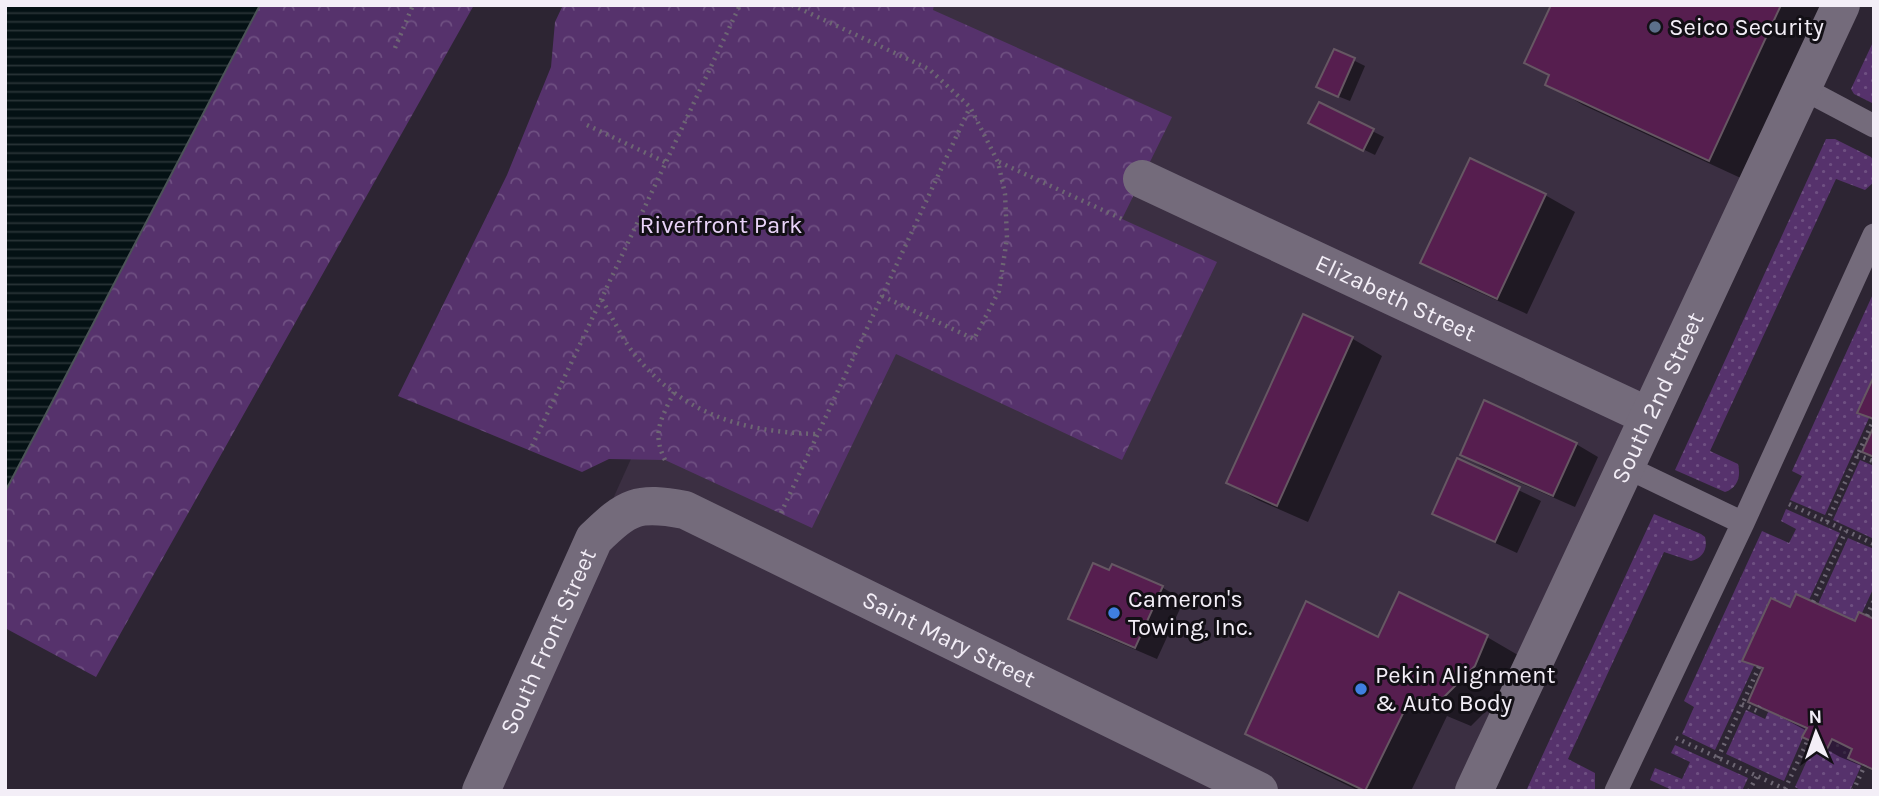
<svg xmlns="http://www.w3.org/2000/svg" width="1879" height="796" font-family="Karla,sans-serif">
<defs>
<pattern id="grass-dots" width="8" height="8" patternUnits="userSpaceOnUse" patternTransform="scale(1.75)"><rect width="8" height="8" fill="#56326c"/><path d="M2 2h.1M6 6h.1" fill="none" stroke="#6f5082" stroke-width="1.8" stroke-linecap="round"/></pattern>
<pattern id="park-crowns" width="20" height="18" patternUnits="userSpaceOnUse" patternTransform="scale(1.75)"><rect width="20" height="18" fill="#56326c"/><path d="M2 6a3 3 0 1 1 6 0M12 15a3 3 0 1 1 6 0" fill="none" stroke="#6f5082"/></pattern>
<pattern id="water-rules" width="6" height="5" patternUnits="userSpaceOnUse" patternTransform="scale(1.75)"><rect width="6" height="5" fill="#041114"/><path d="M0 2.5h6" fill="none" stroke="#293437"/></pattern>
</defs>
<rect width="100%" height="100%" fill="#2d2533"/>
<!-- built -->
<path fill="#3b2f42" d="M836 5H1841L1474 791H481Z"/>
<!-- grass -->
<path fill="url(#grass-dots)" d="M1874 40V104L1854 94 1851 89Z
M1826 139H1835L1871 157 1874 162V182L1865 190 1836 179 1710 451 1738 464C1741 476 1738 488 1725 492L1675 470Z
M1873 294 1874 376 1857 412 1869 418 1825 515 1790 500 1802 476 1792 471Z
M1860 460 1874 466V539L1833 520Z
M1786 509 1840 533 1809 600 1790 607 1771 598 1742 660 1754 666 1715 750 1682 734 1694 707 1684 701 1762 531 1789 543 1796 529 1781 521Z
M1654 514 1701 534 1705 537C1708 549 1703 558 1691 561L1664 552 1568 759 1595 773V789L1594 791H1526Z
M1848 538 1874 549V587L1862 613H1859L1855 621 1818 604Z
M1746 710 1765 719 1769 710 1807 728 1784 781 1726 754Z
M1832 739 1852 749 1848 758 1862 764 1850 791H1802L1795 787 1815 743 1827 749Z
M1675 745 1748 778 1742 791H1674L1650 780 1655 768 1682 779 1690 762 1671 753Z"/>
<!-- park -->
<path fill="url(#park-crowns)" d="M260 5H474L96 677 5 628V492Z
M563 5H934L933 10 1172 117 1122 219 1217 262 1122 460 896 354 812 528 665 460 609 459 582 472 398 396 507 175 551 67 555 22Z"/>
<!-- water -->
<path fill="url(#water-rules)" stroke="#4c5358" stroke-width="2" d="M5 5H260L5 492Z"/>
<!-- shadow -->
<path fill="#0007" d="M1553 5H1818L1825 9 1745 180 1583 105 1547 84 1551 77 1526 63Z
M1335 51 1365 66 1350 101 1330 93Z
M1319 104 1384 137 1375 155 1321 129Z
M1545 195 1575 212 1527 314 1452 280 1423 262Z
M1304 316 1353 339 1382 356 1308 522 1258 500 1228 483Z
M1576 444 1598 457 1575 507 1483 467 1462 454Z
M1458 461 1541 501 1517 553 1456 525 1434 513Z
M1113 566 1163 588 1184 600 1157 659 1092 631 1070 618 1110 573Z
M1791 609 1856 623 1874 621V771L1840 757 1804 737 1807 731 1751 701 1764 671 1744 660Z
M1487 637 1523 658 1510 687 1471 726 1447 716 1411 791H1359L1283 754 1247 734 1379 639Z"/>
<!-- building -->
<path fill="#561e4f" stroke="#665763" stroke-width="2" d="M1551 5H1781L1709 161 1545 85 1549 75 1524 63Z
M1334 49 1355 58 1338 97 1316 87Z
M1319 102 1374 129 1363 151 1308 123Z
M1470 158 1546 194 1497 299 1420 263Z
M1303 314 1353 337 1277 506 1226 483Z
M1874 376V419L1857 413Z
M1484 400 1577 443 1553 496 1460 455Z
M1874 426V457L1862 452Z
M1457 458 1520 487 1495 542 1432 514Z
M1093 563 1109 570 1112 564 1163 586 1135 648 1068 619Z
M1399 592 1488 635 1475 666 1434 707 1411 697 1365 791 1245 734 1306 601 1378 637Z
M1796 594 1855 621 1859 612 1874 619V770L1848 758 1852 749 1832 739 1827 749 1815 743 1802 737 1807 728 1748 702 1763 668 1742 661 1771 598 1790 607Z"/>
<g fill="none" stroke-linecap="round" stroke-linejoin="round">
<!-- path -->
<path stroke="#6d6673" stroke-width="4.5" stroke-dasharray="2 5" stroke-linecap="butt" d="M792 5 929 69 970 107 998 162 1005 194 1007 238 999 291 974 339 882 296
M395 48 413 5
M587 125 665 162
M999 162 1122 219
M602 300C613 318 622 339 635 355 684 415 743 432 817 434
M532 446 740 5
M1857 455 1873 461 1874 459
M665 460C651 432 662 418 674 392
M1789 504 1874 544
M781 513 970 107
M1827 522 1874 419
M1813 602 1846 531
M1867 616 1874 600
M1742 704 1757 711 1760 706
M1676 738 1789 791
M1718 758 1759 667
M1785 789 1808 740
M1749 791 1757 776
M1853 791 1865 765"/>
<!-- service -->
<path stroke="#746b7b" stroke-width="23" d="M1802 88 1874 126
M1624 466 1743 523
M1616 791 1743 523 1874 235"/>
<!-- minor -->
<g stroke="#746b7b" stroke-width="38">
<path id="s1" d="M1142 179 1648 416"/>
<path id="s2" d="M481 791 594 539C628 506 637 501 685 510L1259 791"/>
</g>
<!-- secondary -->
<path stroke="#746b7b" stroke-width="38" id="s3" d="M1474 791 1841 5"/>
</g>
<!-- markers -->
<circle fill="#5c6f8a" stroke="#131016" stroke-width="2.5" cx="1655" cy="27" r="7"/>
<g fill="#3f7fe0" stroke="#131016" stroke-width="2.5">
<circle cx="1114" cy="613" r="7"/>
<circle cx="1361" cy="689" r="7"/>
</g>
<g text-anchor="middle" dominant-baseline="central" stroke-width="6" stroke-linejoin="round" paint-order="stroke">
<!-- poi labels -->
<g font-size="24" fill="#f3eef7" stroke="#131016" text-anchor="start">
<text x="1669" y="27">Seico Security</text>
<text x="1128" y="599">Cameron's<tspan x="1128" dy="28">Towing, Inc.</tspan></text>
<text x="1375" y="675">Pekin Alignment<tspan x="1375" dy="28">&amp; Auto Body</tspan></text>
</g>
<!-- park labels -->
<g font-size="24" fill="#e9d3f8" stroke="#131016">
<text x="721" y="225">Riverfront Park</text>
</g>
<!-- street labels -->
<g font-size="24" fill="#f3eef7" stroke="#131016">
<text stroke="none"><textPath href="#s1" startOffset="280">Elizabeth Street</textPath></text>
<text stroke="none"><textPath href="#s3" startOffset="434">South 2nd Street</textPath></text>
<text stroke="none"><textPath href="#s2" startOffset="672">Saint Mary Street</textPath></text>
<text stroke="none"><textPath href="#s2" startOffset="164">South Front Street</textPath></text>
</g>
</g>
<!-- border -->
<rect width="1879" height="796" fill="none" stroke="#f3eef7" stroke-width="14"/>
<!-- north arrow -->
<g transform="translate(1816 733) rotate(358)" stroke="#131016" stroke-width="5" paint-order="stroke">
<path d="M0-5L12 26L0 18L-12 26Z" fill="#f3eef7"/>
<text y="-10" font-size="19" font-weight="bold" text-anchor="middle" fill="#f3eef7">N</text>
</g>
</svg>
